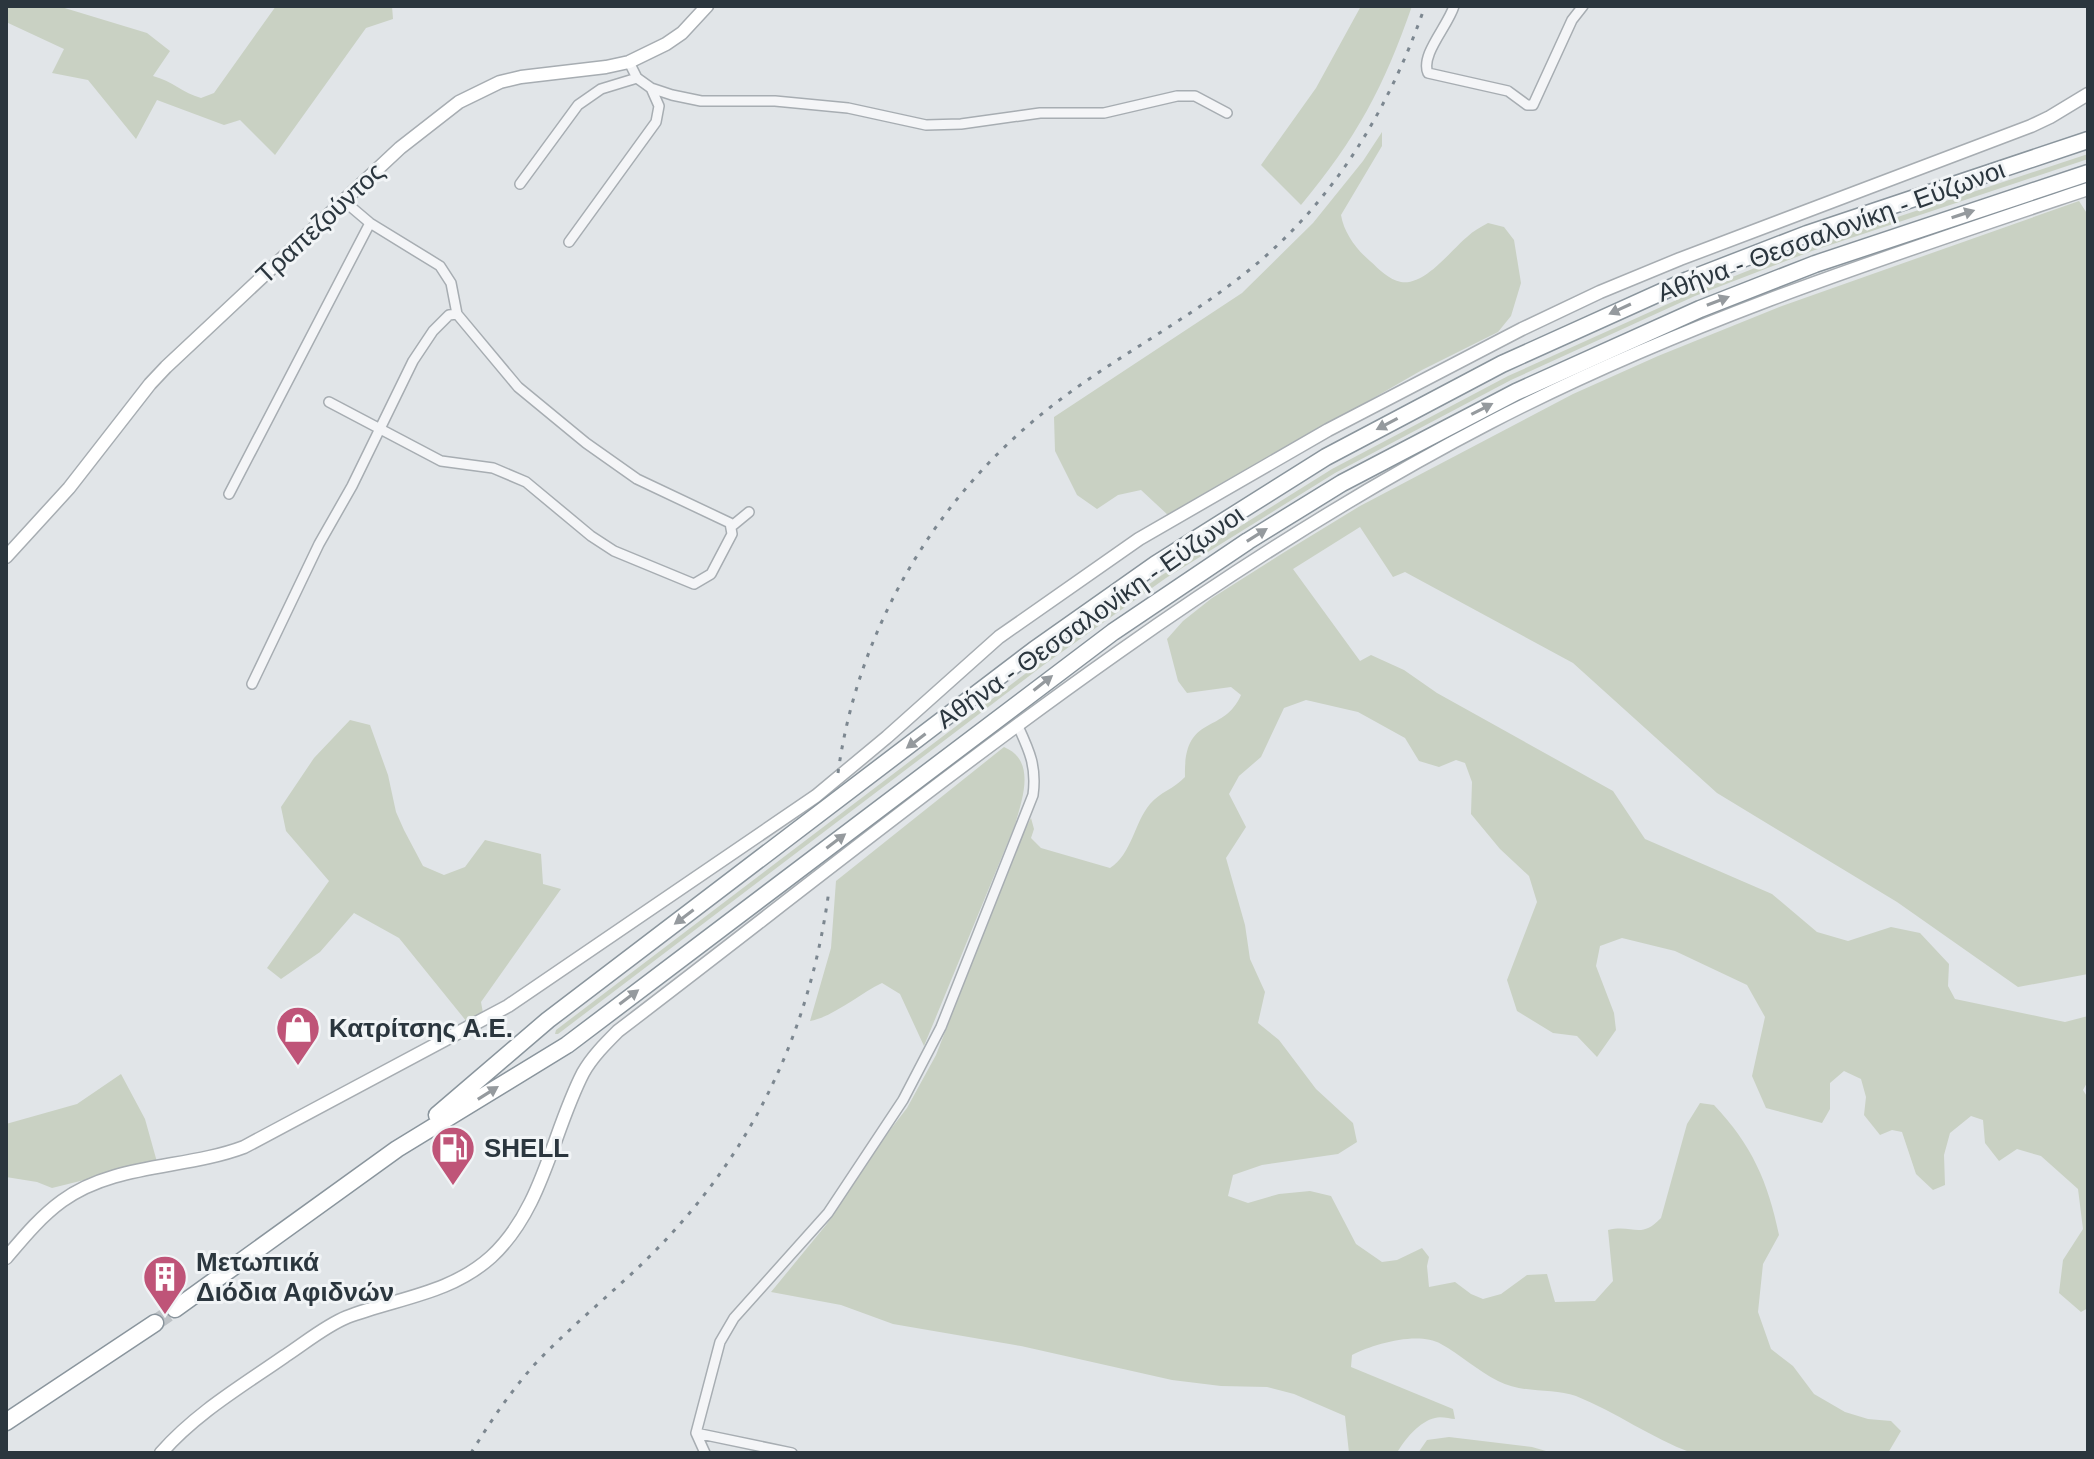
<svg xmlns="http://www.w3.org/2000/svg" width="2094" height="1459" font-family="Arial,sans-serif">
<rect width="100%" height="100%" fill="#e1e5e8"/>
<!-- green -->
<path fill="#c9d1c3" d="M6 6H58L147 33 170 51 153 76C172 81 183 93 201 98L214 93 276 6H392L393 19 366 28 275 155 240 120 224 125 157 100 136 139 88 80 52 73 64 49 6 22Z
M1361 6H1412C1384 87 1356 139 1301 205L1261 165 1316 88Z
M1382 132V146L1341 215C1344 233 1356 249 1370 261 1379 269 1389 280 1401 282 1425 286 1451 250 1467 237 1473 231 1481 227 1488 223L1504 227 1514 240 1521 283 1511 316 1498 332 1422 370 1169 516 1141 490 1118 495 1097 509 1077 495 1055 451 1054 417 1242 293 1313 223 1363 161Z
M2088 154V159L1812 251 1695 296 1511 380 1335 473 1166 578 1045 664 558 1034H555L556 1030 1042 661 1162 575 1332 469 1508 376 1692 293 1810 246Z
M2079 201 2088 215V974L2018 987 1897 902 1717 793 1573 663 1405 572 1393 577 1360 527 1293 569 1360 661 1371 655 1404 670 1437 693 1613 791 1645 839 1772 894 1817 932 1848 941 1891 927 1920 933 1949 964 1948 986 1955 999 2065 1022 2088 1016V1081L2083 1090 2088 1098V1308L2081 1312 2059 1293 2063 1260 2083 1229 2078 1189 2041 1156 2017 1149 1999 1161 1985 1143 1983 1120 1971 1116 1950 1133 1944 1155 1945 1185 1933 1190 1916 1174 1902 1132 1892 1130 1880 1135 1864 1115 1866 1097 1861 1079 1844 1071 1830 1083V1109L1822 1123 1766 1108 1752 1076 1765 1017 1747 985 1675 951 1622 938 1600 946 1596 966 1614 1013 1616 1030 1597 1057 1577 1036 1553 1033 1517 1011 1507 980 1537 902 1529 876 1500 849 1471 814 1472 782 1465 763 1456 760 1439 767 1419 761 1405 738 1358 712 1306 700 1284 708 1261 757 1239 776 1229 794 1246 827 1226 858 1245 925 1250 959 1265 992 1258 1023 1279 1040 1316 1089 1353 1123 1357 1142 1338 1154 1262 1165 1233 1175 1228 1196 1248 1203 1279 1194 1310 1191 1331 1196 1356 1244 1382 1262 1397 1260 1422 1248 1429 1257 1427 1266 1429 1287 1455 1282 1471 1294 1483 1299 1501 1294 1527 1275 1547 1274 1555 1302 1595 1301 1613 1281 1608 1230C1634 1224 1640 1240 1661 1218L1687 1124 1700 1103 1714 1105C1752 1145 1768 1182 1779 1235L1763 1264 1758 1312 1771 1349 1793 1366 1814 1394 1845 1412 1868 1419 1891 1421 1901 1431 1888 1453H1692C1651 1438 1616 1412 1576 1396 1553 1388 1523 1394 1498 1381 1478 1371 1461 1355 1441 1344 1418 1331 1374 1344 1352 1355L1351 1367 1453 1409 1455 1419C1450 1419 1441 1416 1435 1418 1420 1421 1404 1440 1397 1453H1349L1345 1416 1294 1394 1267 1387 1221 1386 1172 1380 1021 1346 893 1324 841 1305 771 1292 826 1225 880 1143 907 1108 936 1055 1021 837 1031 818 1034 829 1031 838 1041 848 1110 868C1132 854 1134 823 1150 804 1160 792 1174 789 1185 777 1183 712 1223 736 1241 695L1231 687 1187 693 1178 681 1167 639 1183 621 1212 598 1283 553 1360 506 1573 394 1658 356 1782 306Z
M350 720 370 725 388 775 396 812 404 830 423 866 444 875 465 867 485 840 541 854 543 884 561 889 481 1002 483 1013 467 1022 399 938 354 913 320 952 281 979 267 968 329 881 286 831 281 807 314 758Z
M1004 747C1037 761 1022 799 1015 825L924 1046 900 994 882 983C859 994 833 1017 810 1021L831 948 836 881Z
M121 1074 145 1119 157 1162 52 1188 37 1182 6 1177V1124L77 1104Z
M1449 1437 1532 1447 1553 1453H1418L1427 1440Z"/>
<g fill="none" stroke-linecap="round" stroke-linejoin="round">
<!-- highway-tunnel -->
<path stroke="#bdc2c6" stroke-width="16" stroke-dasharray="16 8" stroke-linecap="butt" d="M155 1323 175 1309"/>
<!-- street casing -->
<g stroke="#a7adb2" stroke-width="12">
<path id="street" d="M1454 6C1448 26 1420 55 1428 73L1508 91 1527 105H1533L1572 20 1583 6
M629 62 637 78 651 88 672 95 701 101H775L848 108 926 125 961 124 1040 113H1104L1177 96H1195L1227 113
M520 184 578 105 601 89 637 78
M569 242 656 122 659 106 651 88
M329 402 441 461 493 468 526 482 591 536 614 551 694 584 711 574 732 534 730 523 637 479 586 443 518 387 457 314 451 283 440 266 370 223 344 201
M229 494 370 223
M732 526 749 512
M252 684 319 544 352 486 413 361 433 331 449 315 457 314
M696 1433 792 1453
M705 1453 696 1433 720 1342 734 1318 828 1213 903 1100 941 1027 1033 795C1037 766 1029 750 1017 724"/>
</g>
<!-- secondary casing -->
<g stroke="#a7adb2" stroke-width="15">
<path id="secondary" d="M6 557 69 488 150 384 166 367 400 148 459 102 500 82 521 77 606 67 629 62 666 44 682 33 707 6
M6 1258C23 1238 40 1217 62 1201 114 1163 186 1169 244 1147L508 1006 816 796 887 737 999 637 1139 539 1328 430 1522 329 1600 292 1680 259 2031 126 2050 117 2088 94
M161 1453C196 1413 242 1386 285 1356 305 1343 325 1326 347 1317 397 1298 450 1294 491 1257 543 1209 552 1133 583 1073 592 1057 605 1044 618 1031 899 817 1173 587 1489 423 1679 324 1885 257 2088 189"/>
</g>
<!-- highway casing -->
<g stroke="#8a959d" stroke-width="19">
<path id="highway" d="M437 1115 548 1020 1034 650 1156 564 1326 457 1502 364 1688 280 1807 234 2088 140
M175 1309 397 1149 567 1045 1113 632 1248 541 1342 483 1516 392 1700 309 1815 264 2088 173
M6 1422 155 1323"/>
</g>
<!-- street -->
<use href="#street" stroke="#f4f5f7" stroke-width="9"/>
<!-- secondary -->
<use href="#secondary" stroke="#fff" stroke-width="12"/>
<!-- highway -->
<use href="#highway" stroke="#fff" stroke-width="16"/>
<!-- rail -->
<path stroke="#7c8790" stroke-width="3" stroke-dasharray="4 8" stroke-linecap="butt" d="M838 773C858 625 941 488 1061 399 1125 351 1198 314 1260 261 1339 193 1391 104 1425 6
M471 1453C490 1422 511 1391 535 1364 570 1327 610 1295 646 1260 750 1158 810 1034 829 890"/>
</g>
<!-- one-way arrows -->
<defs><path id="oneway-solid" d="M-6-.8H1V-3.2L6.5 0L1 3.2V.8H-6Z" transform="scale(2)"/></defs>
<g fill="#959a9e">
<use href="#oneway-solid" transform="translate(1963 214) rotate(-18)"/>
<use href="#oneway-solid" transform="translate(1718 301) rotate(-21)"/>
<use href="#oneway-solid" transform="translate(1620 309) rotate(155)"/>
<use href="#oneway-solid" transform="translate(1482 409) rotate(-27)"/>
<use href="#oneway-solid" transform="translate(1387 424) rotate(152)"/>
<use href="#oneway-solid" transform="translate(1257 535) rotate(-32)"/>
<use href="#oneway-solid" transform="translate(1043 683) rotate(-38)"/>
<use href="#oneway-solid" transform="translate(916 741) rotate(143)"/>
<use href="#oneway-solid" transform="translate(836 841) rotate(-37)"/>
<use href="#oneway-solid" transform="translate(684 917) rotate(143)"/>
<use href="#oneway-solid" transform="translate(629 997) rotate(-37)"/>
<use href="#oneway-solid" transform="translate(488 1093) rotate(-32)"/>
</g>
<!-- icons -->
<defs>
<g id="shop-pin" transform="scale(2.3)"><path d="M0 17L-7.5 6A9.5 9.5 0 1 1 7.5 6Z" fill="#bf5478" stroke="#f1f4f6"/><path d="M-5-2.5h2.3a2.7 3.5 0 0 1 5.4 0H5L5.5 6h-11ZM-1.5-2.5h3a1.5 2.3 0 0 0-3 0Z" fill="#fff"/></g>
<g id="fuel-pin" transform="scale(2.3)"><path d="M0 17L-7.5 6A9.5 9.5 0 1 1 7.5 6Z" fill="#bf5478" stroke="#f1f4f6"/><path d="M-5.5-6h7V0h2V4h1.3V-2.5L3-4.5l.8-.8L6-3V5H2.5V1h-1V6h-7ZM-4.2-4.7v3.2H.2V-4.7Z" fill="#fff"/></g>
<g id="building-pin" transform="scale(2.3)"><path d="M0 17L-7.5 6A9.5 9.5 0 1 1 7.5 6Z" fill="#bf5478" stroke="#f1f4f6"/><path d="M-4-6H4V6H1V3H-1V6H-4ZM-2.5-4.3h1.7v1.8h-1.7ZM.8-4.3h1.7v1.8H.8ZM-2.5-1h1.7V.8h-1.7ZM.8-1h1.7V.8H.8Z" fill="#fff"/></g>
</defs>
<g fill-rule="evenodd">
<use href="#shop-pin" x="298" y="1028"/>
<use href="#fuel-pin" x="453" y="1148"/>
<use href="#building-pin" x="165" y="1277"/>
</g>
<g text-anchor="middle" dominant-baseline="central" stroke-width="6" stroke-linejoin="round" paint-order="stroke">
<!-- street labels -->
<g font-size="26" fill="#2b363e" stroke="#f1f4f6">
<text transform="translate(320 223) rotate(-43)">Τραπεζούντος</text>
<text transform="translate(1831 231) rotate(-20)">Αθήνα - Θεσσαλονίκη - Εύζωνοι</text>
<text transform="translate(1090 617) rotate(-35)">Αθήνα - Θεσσαλονίκη - Εύζωνοι</text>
</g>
<!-- poi labels -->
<g font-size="26" font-weight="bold" fill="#2b363e" stroke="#f1f4f6" text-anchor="start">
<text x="329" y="1028">Κατρίτσης Α.Ε.</text>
<text x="484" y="1148">SHELL</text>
<text x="196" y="1262">Μετωπικά<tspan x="196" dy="30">Διόδια Αφιδνών</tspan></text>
</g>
</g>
<!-- border -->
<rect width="2094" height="1459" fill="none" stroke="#2b363e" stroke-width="16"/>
</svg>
